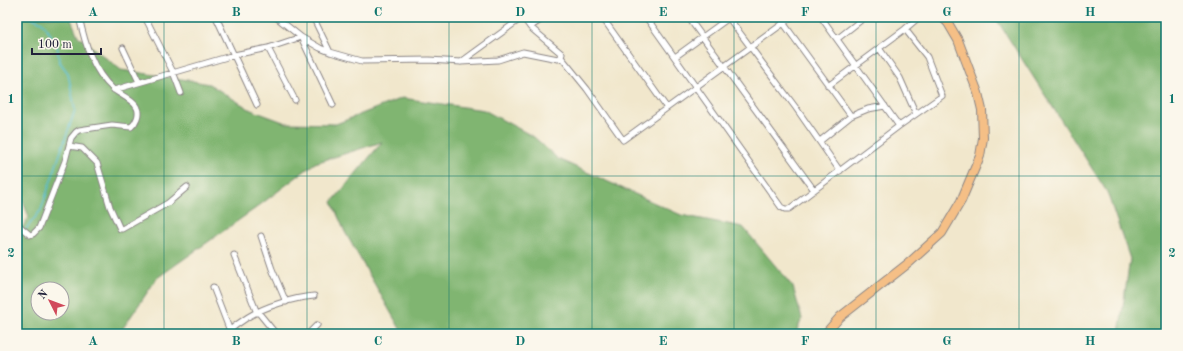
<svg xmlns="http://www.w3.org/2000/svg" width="1183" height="351" font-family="'Old Standard TT',serif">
<rect width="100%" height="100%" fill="#fbf7ec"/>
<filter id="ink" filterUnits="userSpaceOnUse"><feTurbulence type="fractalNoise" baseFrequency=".025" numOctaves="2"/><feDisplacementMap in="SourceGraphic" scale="8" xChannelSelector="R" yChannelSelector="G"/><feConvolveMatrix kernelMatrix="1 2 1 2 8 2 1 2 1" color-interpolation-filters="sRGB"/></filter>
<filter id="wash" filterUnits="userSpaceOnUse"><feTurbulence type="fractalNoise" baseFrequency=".012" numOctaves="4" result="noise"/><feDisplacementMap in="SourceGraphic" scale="16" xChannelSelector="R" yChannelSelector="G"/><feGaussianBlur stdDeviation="0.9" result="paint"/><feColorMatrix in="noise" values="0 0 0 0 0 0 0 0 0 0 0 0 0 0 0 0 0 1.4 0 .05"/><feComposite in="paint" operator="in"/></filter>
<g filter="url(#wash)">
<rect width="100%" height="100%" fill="#f1e7cc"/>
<!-- forest -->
<path fill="#80b571" stroke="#516c56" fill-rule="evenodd" d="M17 17H70L78 36 121 70 182 79 209 84 251 110 286 123 336 124 402 98 484 110 534 137 558 159 681 215 743 227 793 287 802 319 795 334H403L345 232 332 202 382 142 315 163 256 208 157 278 119 334H17V235L29 217 17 186ZM38 289H62V313H38Z
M995 17H1166V334H1119L1130 259 1107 192Z"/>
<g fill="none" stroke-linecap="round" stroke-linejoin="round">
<!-- stream -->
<path stroke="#56bfd2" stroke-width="1.5" d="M26 229 41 210 75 110 68 73 59 61 57 44 42 22 30 17
M17 242 23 232"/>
</g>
</g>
<g filter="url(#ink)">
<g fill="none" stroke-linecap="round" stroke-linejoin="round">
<!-- minor casing -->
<g stroke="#8a8484" stroke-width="7">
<path id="minor" d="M145 17 173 72 181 93
M216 17 257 105
M276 17 301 37 320 48 330 52 362 61 429 60 461 62 498 60 523 52 558 59 561 57 562 54 530 27 523 17 461 62
M313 17 330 52
M602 17 667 108
M646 17 781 207 785 209H789L899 126 942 96 927 57 905 29
M688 17 814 190
M728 17 796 108 840 171
M779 17 851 116
M821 17 899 126
M530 27 545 17
M837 39 865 17
M123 48 139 82
M268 48 295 100
M879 48 900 78 916 114
M561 57 587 89 623 140 792 17
M675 57 730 17
M828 86 905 29 919 17
M114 90 234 55 268 48 301 37 333 105
M820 141 851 116 868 109 885 106
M69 146 82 148 97 163 110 207 120 229H122L168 203 187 187
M17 224 30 235 33 234 39 228 65 161 71 138 76 132 79 130 112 125 131 127C136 123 140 114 137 108 135 101 119 94 113 89 92 70 85 43 79 17
M261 236 272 269 286 302
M234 255 257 313
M213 287 230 331 233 334
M258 312 276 334
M225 334C232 328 240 322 248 317 266 306 293 298 314 296
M308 334 317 325"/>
</g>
<!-- highway casing -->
<g stroke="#8a8484" stroke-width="10">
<path id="highway" d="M825 334 840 317 910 262 942 233 961 201 980 156 983 138 982 110 978 93 958 40 948 23 942 17"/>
</g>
<!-- minor -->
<use href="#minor" stroke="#fff" stroke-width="5"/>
<!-- highway -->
<use href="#highway" stroke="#f5bf86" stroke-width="8"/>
</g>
</g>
<!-- grid -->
<path fill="none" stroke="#0f766e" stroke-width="1" stroke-opacity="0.55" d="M164 17V334M307 17V334M449 17V334M592 17V334M734 17V334M876 17V334M1019 17V334M17 176H1166"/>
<!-- margin -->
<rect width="1183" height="351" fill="none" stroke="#fbf7ec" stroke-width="44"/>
<!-- north arrow -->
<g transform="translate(50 301) rotate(312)"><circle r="19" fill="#fbf7ec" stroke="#a4a2a5"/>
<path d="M0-3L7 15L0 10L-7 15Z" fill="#d1495b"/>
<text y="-6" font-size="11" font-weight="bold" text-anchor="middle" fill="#22223b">N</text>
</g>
<!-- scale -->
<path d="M32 48v6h69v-6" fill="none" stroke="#22223b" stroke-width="2"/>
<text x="38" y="48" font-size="12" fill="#22223b" stroke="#fbf7ec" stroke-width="3" paint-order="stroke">100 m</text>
<rect x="22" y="22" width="1139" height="307" fill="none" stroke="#0f766e" stroke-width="1.5"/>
<g font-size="13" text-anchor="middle" font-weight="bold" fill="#0f766e">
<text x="93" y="16">A</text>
<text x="236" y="16">B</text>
<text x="378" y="16">C</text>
<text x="520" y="16">D</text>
<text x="663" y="16">E</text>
<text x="805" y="16">F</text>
<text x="947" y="16">G</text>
<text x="1090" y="16">H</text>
<text x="11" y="103">1</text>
<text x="1172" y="103">1</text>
<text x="11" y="257">2</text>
<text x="1172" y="257">2</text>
<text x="93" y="345">A</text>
<text x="236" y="345">B</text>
<text x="378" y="345">C</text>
<text x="520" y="345">D</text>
<text x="663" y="345">E</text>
<text x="805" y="345">F</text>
<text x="947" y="345">G</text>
<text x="1090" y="345">H</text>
</g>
</svg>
